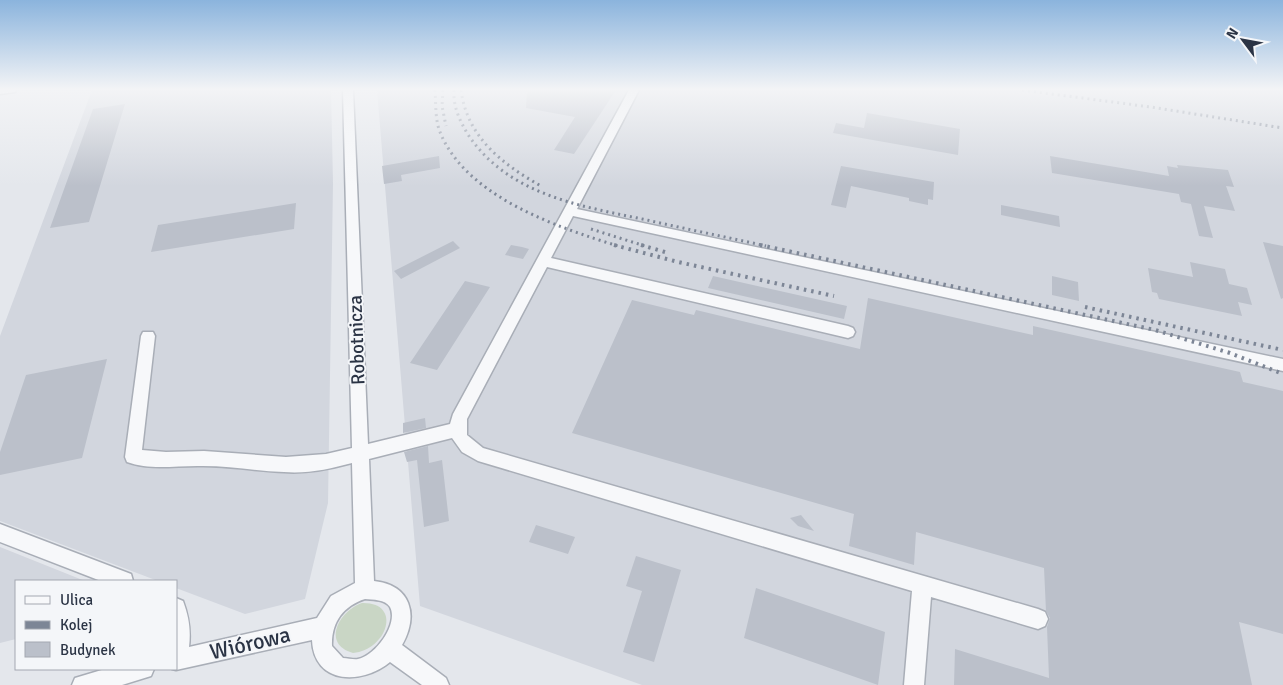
<svg xmlns="http://www.w3.org/2000/svg" width="1283" height="685" font-family="Signika,sans-serif">
<rect width="100%" height="100%" fill="#e4e7ec"/>
<!-- built -->
<path fill="#d2d6de" d="M92 90H331L333 183 328 503 305 599 245 614 176 588V581H158L0 521V336Z
M377 90H1283V685H642L420 606Z
M0 547 85 581H16V639L0 643Z"/>
<!-- green -->
<path fill="#c9d6c5" d="M362 603C403 602 387 650 353 653 321 644 339 611 362 603Z"/>
<!-- building -->
<path fill="#bbc0ca" d="M527 90H616L574 154 554 150 575 117 526 108Z
M125 104 89 222 50 228 93 109Z
M867 113 960 129 958 155 833 133 836 123 864 128Z
M439 156 440 168 401 175 402 181 384 184 382 166Z
M1050 156 1169 176 1167 166 1178 168 1177 165 1228 170 1234 187 1226 186 1235 211 1204 206 1213 238 1199 236 1191 204 1181 202 1179 194 1052 173Z
M841 166 934 182 933 200 928 199V205L909 201V198L851 186 846 208 831 205Z
M296 203 294 229 151 252 158 225Z
M1001 205 1059 216 1060 227 1001 215Z
M453 241 460 248 401 279 394 271Z
M1263 242 1283 246V298L1281 299Z
M511 245 522 247 529 249 523 259 505 255Z
M1190 262 1225 269 1229 284 1247 288 1252 305 1238 302 1242 316 1159 299 1157 293 1152 292 1148 268 1193 277Z
M713 276 847 306 844 319 708 288Z
M1052 276 1078 282 1079 301 1052 295Z
M465 281 490 287 437 370 410 363Z
M868 298 1033 335V326L1240 372 1243 382 1283 391V634L1239 622 1252 685H954L955 649 1049 678 1047 627 1050 618 1046 611 1044 568 916 532 914 565 849 546 854 514 572 433 632 300 694 315 696 310 860 349Z
M107 359 82 458 0 475V452L26 375Z
M425 418 426 428 403 433V423Z
M428 446 429 463 442 460 449 521 424 527 417 460 407 462 404 452Z
M801 515 814 531 798 526 790 518Z
M536 525 575 537 568 554 529 542Z
M636 556 681 570 654 662 623 652 642 591 626 586Z
M756 588 885 632 878 685 744 638Z"/>
<g fill="none" stroke-linecap="round" stroke-linejoin="round">
<!-- minor casing -->
<g stroke="#a9aeb7" stroke-width="3">
<path id="minor" d="M0 90H16L15 92 0 94Z
M343 90H353L368 444 450 424 453 414 629 90H639L577 209 1283 359V371L573 216 551 258 848 326 853 328 855 332 853 336 848 338 547 267 467 419V435L483 448 1038 609 1045 612 1048 619 1045 626 1038 629 931 597 924 685H904L912 591 478 461 462 452 452 438 369 459 374 581C411 585 419 615 402 645L446 678 449 685H422L390 662C362 685 314 685 312 640L176 670 172 669H176V598L183 601C189 617 191 630 189 647L317 618 331 596 355 583 352 463C330 469 307 474 284 472 257 471 230 466 203 466 178 465 151 471 127 462L125 457 141 336 143 332H153L155 336 142 450 166 452 204 451 286 457 326 454 352 448ZM365 599C373 600 385 599 390 607 399 624 375 656 358 659 354 660 348 658 343 658L332 646C331 623 343 606 365 599Z
M0 524 131 574 133 581H101L0 542Z
M105 669H154L151 676 122 685H72L75 678Z"/>
</g>
<!-- minor -->
<use href="#minor" fill="#f7f8fa" fill-rule="evenodd"/>
<!-- rail-far1 -->
<path stroke="#7d8696" stroke-width="3" stroke-dasharray="2 4" stroke-linecap="butt" d="M435 90C436 103 435 120 440 132 466 197 557 227 618 246
M443 90 442 106 446 126
M454 90C453 106 459 119 467 133 507 195 580 206 647 220 686 229 726 237 766 246
M461 90C467 137 502 164 541 186
M1022 90 1151 107 1283 128
M591 229 645 246"/>
<!-- rail -->
<path stroke="#7d8696" stroke-width="4" stroke-dasharray="2.5 5" stroke-linecap="butt" d="M614 245 678 262 834 296
M641 245 665 252
M760 245 1155 330 1230 353 1283 374
M1085 307 1283 350"/>
</g>
<!-- sky -->
<linearGradient id="sky" x2="0" y2="1"><stop stop-color="#8bb4dd"/><stop offset="0.48" stop-color="#f3f4f6"/><stop offset="1" stop-color="#f3f4f6" stop-opacity="0"/></linearGradient>
<rect width="1283" height="186" fill="url(#sky)"/>
<g text-anchor="middle" dominant-baseline="central" stroke-width="4" stroke-linejoin="round" paint-order="stroke">
<!-- street labels -->
<g font-size="19" fill="#2b3445" stroke="#f4f6f9">
<text transform="translate(357 340) rotate(-92)">Robotnicza</text>
</g>
<!-- near-street labels -->
<g font-size="22" fill="#2b3445" stroke="#f4f6f9">
<text transform="translate(250 643) rotate(-13)">Wiórowa</text>
</g>
</g>
<!-- legend -->
<rect x="15" y="580" width="162" height="90" fill="#f4f6f9" stroke="#a4a8b1"/>
<rect x="25" y="596" width="25" height="8" fill="#f7f8fa" stroke="#a4a8b1"/>
<text x="60" y="605" font-size="15" fill="#2b3445">Ulica</text>
<rect x="25" y="621" width="25" height="8" fill="#7d8696" stroke="#a4a8b1"/>
<text x="60" y="630" font-size="15" fill="#2b3445">Kolej</text>
<rect x="25" y="642" width="25" height="15" fill="#bbc0ca" stroke="#a4a8b1"/>
<text x="60" y="655" font-size="15" fill="#2b3445">Budynek</text>
<!-- north arrow -->
<g transform="translate(1243 40) rotate(302)" stroke="#f4f6f9" stroke-width="4" paint-order="stroke">
<path d="M0-4L9 19L0 12L-9 19Z" fill="#2b3445"/>
<text y="-8" font-size="14" font-weight="bold" text-anchor="middle" fill="#2b3445">N</text>
</g>
</svg>
